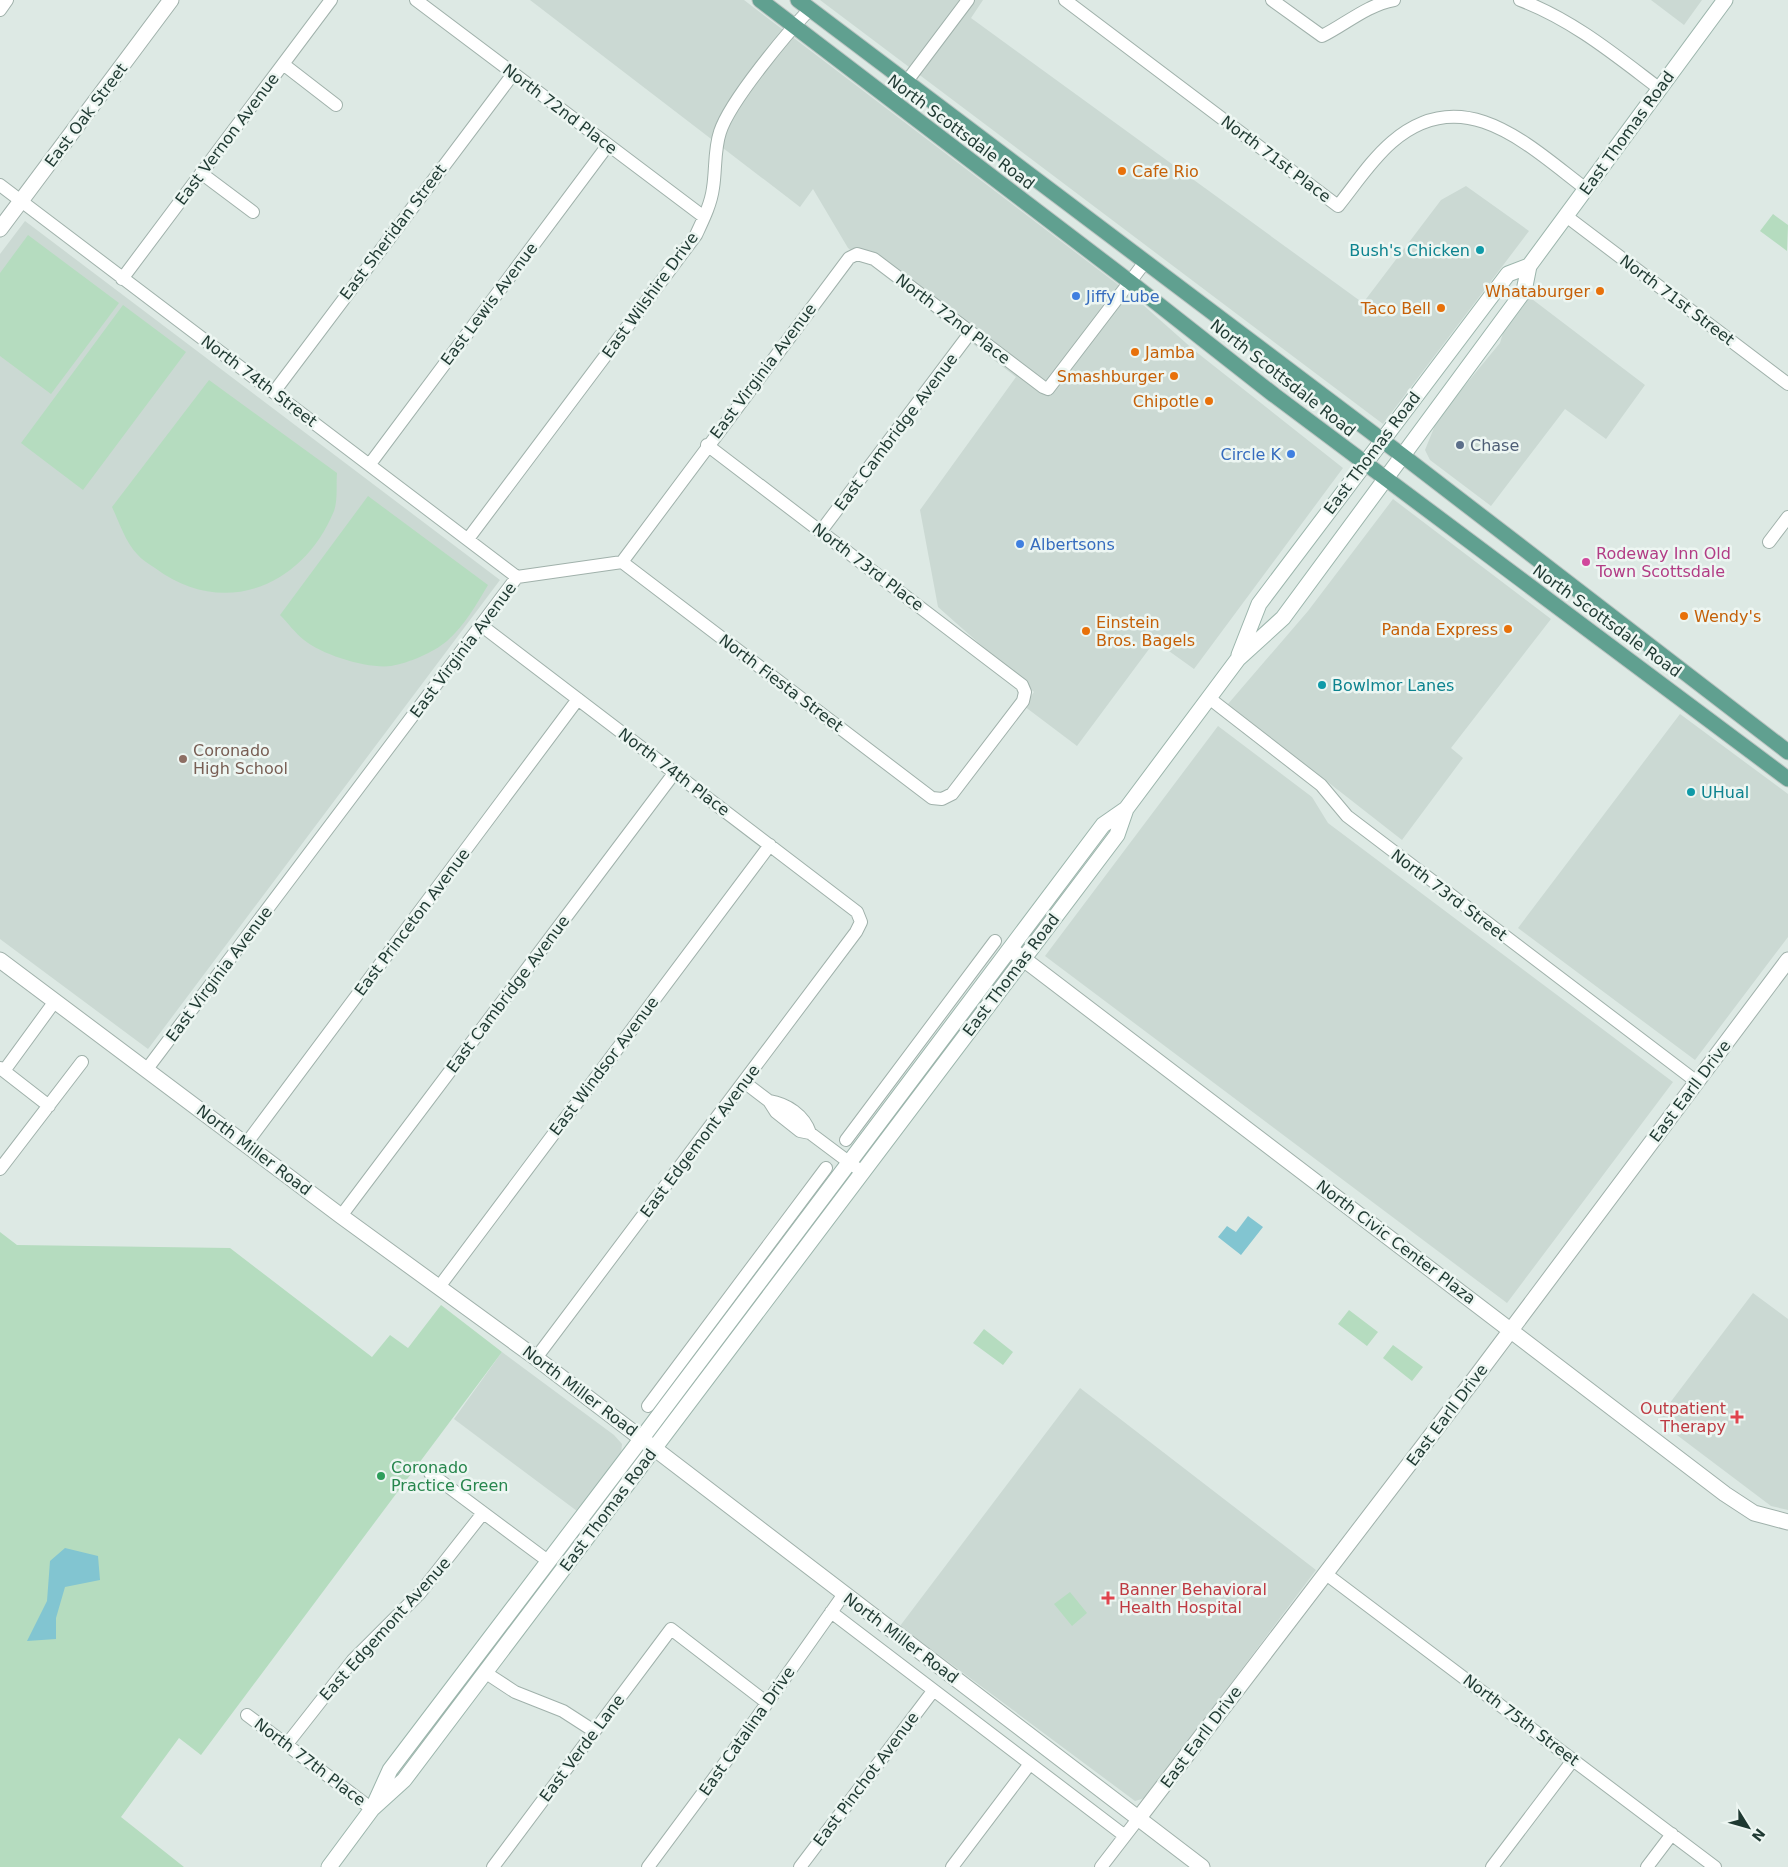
<svg xmlns="http://www.w3.org/2000/svg" width="1788" height="1867" font-family="'DejaVu Sans',sans-serif">
<rect width="100%" height="100%" fill="#dde9e4"/>
<!-- built -->
<path fill="#cbd9d3" d="M530 0H744L1133 296 1195 351 1343 468 1194 669 1155 641 1077 746 1024 706 1034 692 938 607 920 510 1016 377 848 248 813 189 800 207Z
M820 0H983L971 18 1363 303 1441 200 1466 186 1529 231 1383 424Z
M1651 0H1702L1684 25Z
M25 221 500 580 148 1049 0 939V254Z
M1528 296 1645 385 1606 439 1565 409 1491 506 1430 460 1425 450 1438 418 1500 343 1505 326Z
M1393 499 1551 619 1451 748 1463 758 1402 840 1228 704 1308 611Z
M1680 714 1788 794V937L1695 1060 1518 928Z
M1218 726 1312 797 1328 823 1673 1082 1507 1303 1045 956Z
M1753 1293 1788 1319V1510L1771 1506 1657 1420Z
M502 1352 614 1435 622 1444 621 1454 577 1511 454 1419Z
M1080 1388 1316 1570 1145 1798 1135 1801 900 1626Z"/>
<!-- green -->
<path fill="#b5dcbf" d="M1773 214 1788 225 1787 251 1760 231Z
M28 235 119 303 51 394 0 356V273Z
M123 305 186 352 83 490 21 443Z
M209 380 337 473C336 484 338 500 334 511 303 587 223 619 155 568 149 564 142 560 137 554 126 543 119 522 112 507Z
M368 496 488 585C476 605 465 625 447 641 434 652 409 663 391 666 368 669 322 655 304 640 295 633 288 623 280 615Z
M0 1232 17 1245 230 1248 372 1357 390 1335 408 1348 441 1305 502 1352 201 1755 179 1738 121 1817 184 1867H0Z
M1349 1310 1378 1332 1367 1346 1338 1324Z
M984 1329 1013 1352 1003 1365 973 1343Z
M1393 1345 1423 1367 1412 1381 1383 1358Z
M1070 1592 1087 1613 1072 1626 1054 1604Z"/>
<!-- water -->
<path fill="#82c5d1" d="M1248 1216 1263 1227 1241 1255 1218 1237 1227 1226 1236 1232Z
M65 1548 98 1556 100 1580 65 1587 56 1618V1639L27 1641 47 1601 50 1561Z"/>
<g fill="none" stroke-linecap="round" stroke-linejoin="round">
<!-- minor casing -->
<g stroke="#a0b1ab" stroke-width="14">
<path id="minor" d="M416 0 704 217
M1065 0 1338 206C1355 185 1371 160 1392 142 1464 80 1529 146 1586 189
M1272 0 1322 36C1346 24 1367 5 1394 0
M1520 0C1573 20 1615 55 1660 89
M0 10 7 0
M283 64 336 105
M892 101 968 0
M201 173 253 212
M0 185 517 577
M1566 216 1788 384
M122 279 331 0
M274 392 513 74
M370 464 608 145
M821 531 970 333
M468 539 696 235C703 220 711 204 713 188 716 170 714 150 720 132 730 101 787 33 810 9
M1769 542 1788 517
M622 562 932 798 942 799 952 794 1023 701 1025 692 1022 685 707 445
M482 626 857 912 861 922 856 932 536 1358
M1209 698 1321 785 1347 816 1697 1082
M0 1068 4 1071 55 1001
M147 1069 517 577 622 562 849 258 857 254 874 259 1043 387 1048 389 1145 262
M4 1071 49 1106
M744 1082 769 1101 776 1112 800 1131 810 1133 862 1172
M769 1101C787 1104 804 1115 810 1133
M846 1140 995 941
M246 1144 578 699
M0 1169 82 1062
M341 1216 675 772
M439 1287 770 845
M648 1406 826 1168
M430 1473 548 1561
M1326 1574 1715 1867
M831 1612 1125 1836
M486 1673 515 1692 563 1711 594 1731
M247 1715 372 1809
M287 1744 353 1660 420 1593 483 1513
M493 1867 671 1629 766 1702
M648 1867 717 1774 844 1594
M800 1867 933 1691
M952 1867 1029 1765
M1101 1867 1138 1819
M1492 1867 1573 1760
M1647 1867 1672 1834"/>
</g>
<!-- tertiary casing -->
<g stroke="#a0b1ab" stroke-width="17">
<path id="tertiary" d="M0 229 171 0
M1013 951 1725 1494 1754 1513 1788 1522
M0 960 341 1216 536 1358 1202 1867
M1138 1819 1475 1378 1788 960"/>
</g>
<!-- secondary casing -->
<g stroke="#9cb5ac" stroke-width="17">
<path id="secondary" d="M1239 655 1259 604 1508 274 1529 266
M375 1803 390 1770 642 1438 1103 825 1126 809
M329 1867 372 1809 404 1780 1117 835 1126 809 1238 659 1283 618 1524 291 1529 266 1725 0"/>
</g>
<!-- primary casing -->
<g stroke="#bcc4c2" stroke-width="17">
<path id="primary" d="M760 0 1130 282 1274 395 1788 779
M798 0 1403 456 1788 752"/>
</g>
<!-- minor -->
<use href="#minor" stroke="#fff" stroke-width="12"/>
<!-- tertiary -->
<use href="#tertiary" stroke="#fff" stroke-width="15"/>
<!-- secondary -->
<use href="#secondary" stroke="#fff" stroke-width="15"/>
<!-- primary -->
<use href="#primary" stroke="#60a090" stroke-width="15"/>
</g>
<!-- markers -->
<g fill="#e8710a" stroke="#edf6f2" stroke-width="2">
<circle cx="1122" cy="171" r="5"/>
<circle cx="1600" cy="291" r="5"/>
<circle cx="1441" cy="308" r="5"/>
<circle cx="1135" cy="352" r="5"/>
<circle cx="1174" cy="376" r="5"/>
<circle cx="1209" cy="401" r="5"/>
<circle cx="1684" cy="616" r="5"/>
<circle cx="1508" cy="629" r="5"/>
<circle cx="1086" cy="631" r="5"/>
</g>
<g fill="#0f9aa8" stroke="#edf6f2" stroke-width="2">
<circle cx="1480" cy="250" r="5"/>
<circle cx="1322" cy="685" r="5"/>
<circle cx="1691" cy="792" r="5"/>
</g>
<g fill="#3f7fe0" stroke="#edf6f2" stroke-width="2">
<circle cx="1076" cy="296" r="5"/>
<circle cx="1291" cy="454" r="5"/>
<circle cx="1020" cy="544" r="5"/>
</g>
<circle fill="#5c6f8a" stroke="#edf6f2" stroke-width="2" cx="1460" cy="445" r="5"/>
<circle fill="#d1479c" stroke="#edf6f2" stroke-width="2" cx="1586" cy="562" r="5"/>
<circle fill="#8d6e63" stroke="#edf6f2" stroke-width="2" cx="183" cy="759" r="5"/>
<g fill="#e0444e" stroke="#edf6f2" stroke-width="2">
<path d="M1734.5 1409.5h5v5h5v5h-5v5h-5v-5h-5v-5h5z"/>
<path d="M1105.5 1590.5h5v5h5v5h-5v5h-5v-5h-5v-5h5z"/>
</g>
<circle fill="#2e9e5b" stroke="#edf6f2" stroke-width="2" cx="381" cy="1476" r="5"/>
<g text-anchor="middle" dominant-baseline="central" stroke-width="5" stroke-linejoin="round" paint-order="stroke">
<!-- street labels -->
<g font-size="16" fill="#1f3932" stroke="#edf6f2">
<text transform="translate(560 109) rotate(37)">North 72nd Place</text>
<text transform="translate(86 115) rotate(-53)">East Oak Street</text>
<text transform="translate(961 132) rotate(37)">North Scottsdale Road</text>
<text transform="translate(1627 133) rotate(-54)">East Thomas Road</text>
<text transform="translate(227 139) rotate(-53)">East Vernon Avenue</text>
<text transform="translate(1276 159) rotate(37)">North 71st Place</text>
<text transform="translate(393 232) rotate(-53)">East Sheridan Street</text>
<text transform="translate(650 295) rotate(-54)">East Wilshire Drive</text>
<text transform="translate(1677 300) rotate(37)">North 71st Street</text>
<text transform="translate(489 304) rotate(-53)">East Lewis Avenue</text>
<text transform="translate(953 319) rotate(37)">North 72nd Place</text>
<text transform="translate(763 371) rotate(-53)">East Virginia Avenue</text>
<text transform="translate(1283 378) rotate(38)">North Scottsdale Road</text>
<text transform="translate(259 381) rotate(37)">North 74th Street</text>
<text transform="translate(896 432) rotate(-53)">East Cambridge Avenue</text>
<text transform="translate(1372 453) rotate(-53)">East Thomas Road</text>
<text transform="translate(868 567) rotate(37)">North 73rd Place</text>
<text transform="translate(1607 621) rotate(36)">North Scottsdale Road</text>
<text transform="translate(463 650) rotate(-53)">East Virginia Avenue</text>
<text transform="translate(781 683) rotate(37)">North Fiesta Street</text>
<text transform="translate(674 772) rotate(37)">North 74th Place</text>
<text transform="translate(1449 895) rotate(37)">North 73rd Street</text>
<text transform="translate(412 922) rotate(-53)">East Princeton Avenue</text>
<text transform="translate(219 974) rotate(-53)">East Virginia Avenue</text>
<text transform="translate(1011 975) rotate(-53)">East Thomas Road</text>
<text transform="translate(508 994) rotate(-53)">East Cambridge Avenue</text>
<text transform="translate(604 1066) rotate(-53)">East Windsor Avenue</text>
<text transform="translate(1690 1091) rotate(-53)">East Earll Drive</text>
<text transform="translate(700 1141) rotate(-53)">East Edgemont Avenue</text>
<text transform="translate(254 1150) rotate(37)">North Miller Road</text>
<text transform="translate(1396 1242) rotate(37)">North Civic Center Plaza</text>
<text transform="translate(580 1391) rotate(37)">North Miller Road</text>
<text transform="translate(1447 1415) rotate(-53)">East Earll Drive</text>
<text transform="translate(608 1510) rotate(-53)">East Thomas Road</text>
<text transform="translate(385 1629) rotate(-48)">East Edgemont Avenue</text>
<text transform="translate(901 1638) rotate(37)">North Miller Road</text>
<text transform="translate(1521 1720) rotate(37)">North 75th Street</text>
<text transform="translate(747 1731) rotate(-55)">East Catalina Drive</text>
<text transform="translate(1201 1737) rotate(-53)">East Earll Drive</text>
<text transform="translate(582 1748) rotate(-53)">East Verde Lane</text>
<text transform="translate(310 1762) rotate(37)">North 77th Place</text>
<text transform="translate(866 1779) rotate(-53)">East Pinchot Avenue</text>
</g>
<!-- food labels -->
<g font-size="16" fill="#c56008" stroke="#edf6f2" text-anchor="end">
<text x="1132" y="171" text-anchor="start">Cafe Rio</text>
<text x="1590" y="291">Whataburger</text>
<text x="1431" y="308">Taco Bell</text>
<text x="1145" y="352" text-anchor="start">Jamba</text>
<text x="1164" y="376">Smashburger</text>
<text x="1199" y="401">Chipotle</text>
<text x="1694" y="616" text-anchor="start">Wendy's</text>
<text x="1096" y="622" text-anchor="start">Einstein<tspan x="1096" dy="18">Bros. Bagels</tspan></text>
<text x="1498" y="629">Panda Express</text>
</g>
<!-- culture labels -->
<g font-size="16" fill="#0d838f" stroke="#edf6f2" text-anchor="start">
<text x="1470" y="250" text-anchor="end">Bush's Chicken</text>
<text x="1332" y="685">Bowlmor Lanes</text>
<text x="1701" y="792">UHual</text>
</g>
<!-- shop labels -->
<g font-size="16" fill="#366cbe" stroke="#edf6f2" text-anchor="start">
<text x="1086" y="296">Jiffy Lube</text>
<text x="1281" y="454" text-anchor="end">Circle K</text>
<text x="1030" y="544">Albertsons</text>
</g>
<!-- service labels -->
<g font-size="16" fill="#4e5e75" stroke="#edf6f2" text-anchor="start">
<text x="1470" y="445">Chase</text>
</g>
<!-- hotel labels -->
<g font-size="16" fill="#b23c85" stroke="#edf6f2" text-anchor="start">
<text x="1596" y="553">Rodeway Inn Old<tspan x="1596" dy="18">Town Scottsdale</tspan></text>
</g>
<!-- education labels -->
<g font-size="16" fill="#785e54" stroke="#edf6f2" text-anchor="start">
<text x="193" y="750">Coronado<tspan x="193" dy="18">High School</tspan></text>
</g>
<!-- health labels -->
<g font-size="16" fill="#be3a42" stroke="#edf6f2" text-anchor="end">
<text x="1726" y="1408">Outpatient<tspan x="1726" dy="18">Therapy</tspan></text>
<text x="1119" y="1589" text-anchor="start">Banner Behavioral<tspan x="1119" dy="18">Health Hospital</tspan></text>
</g>
<!-- leisure labels -->
<g font-size="16" fill="#27864d" stroke="#edf6f2" text-anchor="start">
<text x="391" y="1467">Coronado<tspan x="391" dy="18">Practice Green</tspan></text>
</g>
</g>
<!-- north arrow -->
<g transform="translate(1748 1827) rotate(127)" stroke="#edf6f2" stroke-width="4" paint-order="stroke">
<path d="M0-4L9 19L0 12L-9 19Z" fill="#1f3932"/>
<text y="-8" font-size="14" font-weight="bold" text-anchor="middle" fill="#1f3932">N</text>
</g>
</svg>
